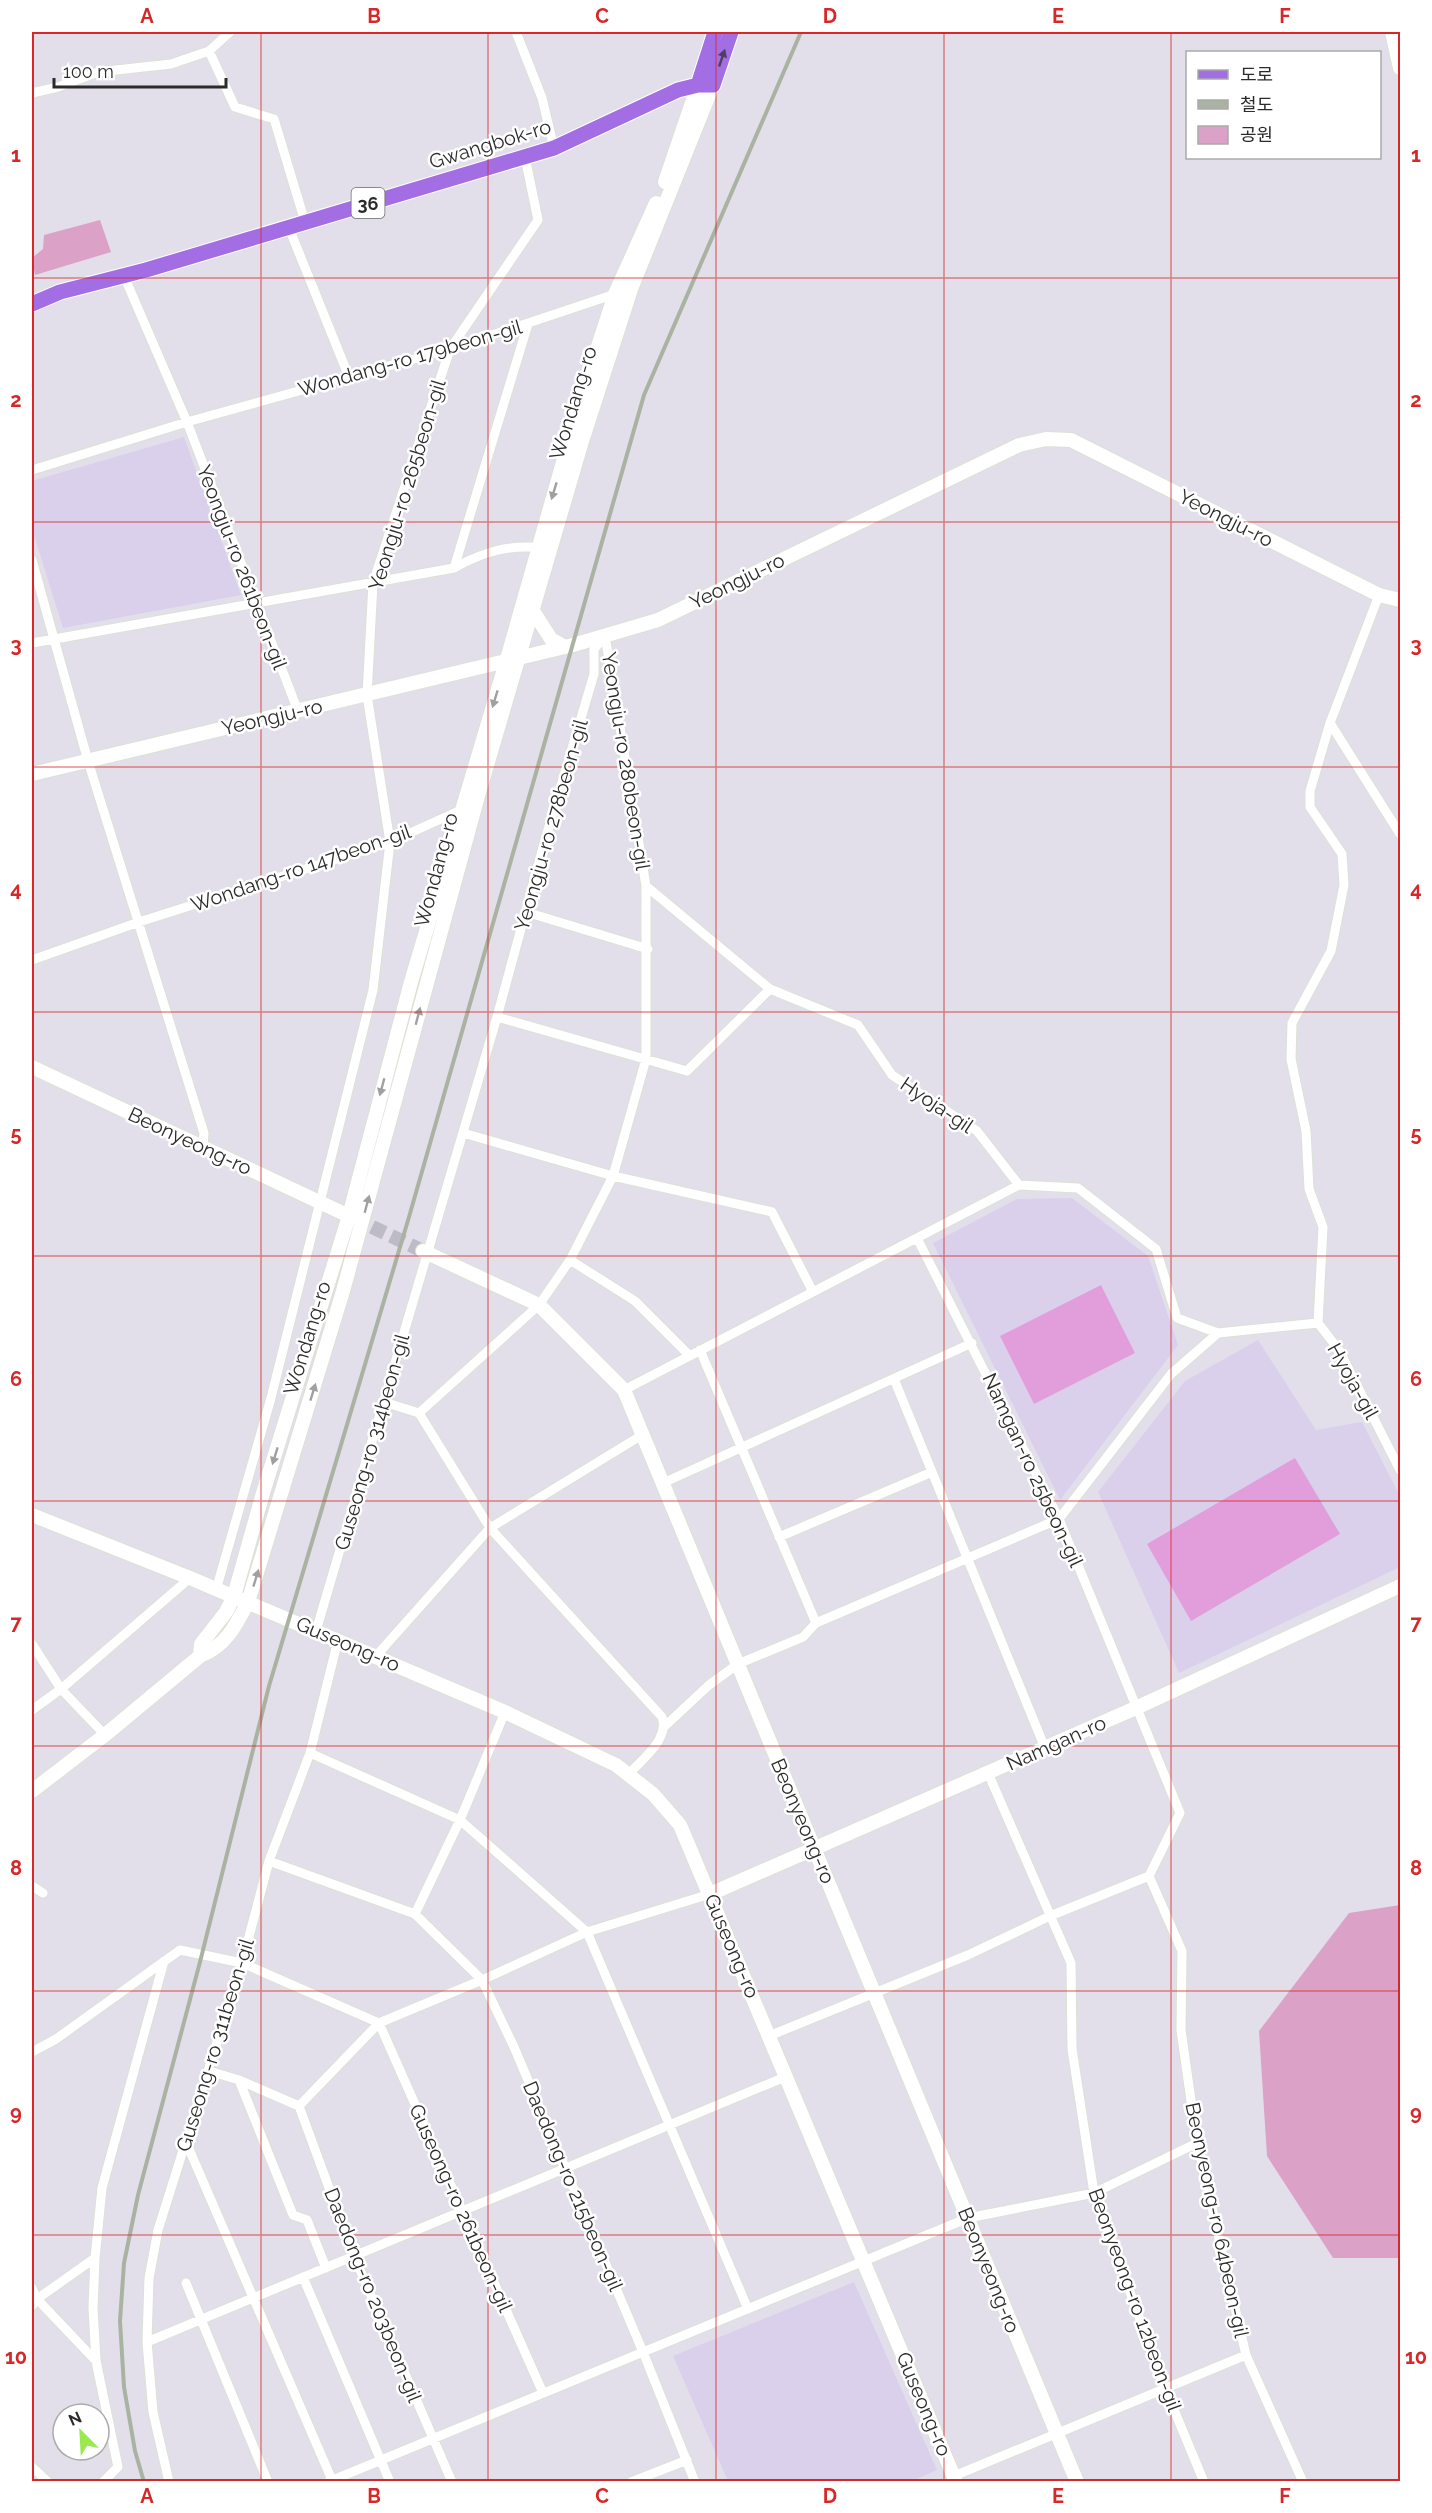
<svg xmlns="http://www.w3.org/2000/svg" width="1432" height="2513" font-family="Raleway,'Noto Sans KR',sans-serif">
<rect width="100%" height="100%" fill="#e2dfeb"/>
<!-- education -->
<path fill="#dad0eb" d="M184 437 241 595 63 628 32 529V481Z
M1072 1198 1148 1256 1178 1345 1060 1500 933 1243 1017 1199Z
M1258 1340 1316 1430 1362 1422 1400 1496V1567L1179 1673 1098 1492 1185 1381Z
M854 2282 937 2470 912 2481H728L673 2356Z"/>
<!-- green -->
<path fill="#dca1c7" d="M100 220 111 252 35 275 32 258 43 249 44 235Z
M1400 1905V2258H1333L1267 2156 1259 2031 1349 1913Z"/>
<!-- pitch -->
<path fill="#e29eda" d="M1101 1285 1135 1353 1034 1404 1000 1336Z
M1295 1458 1340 1534 1191 1621 1147 1544Z"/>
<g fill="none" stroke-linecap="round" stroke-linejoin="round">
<!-- secondary-tunnel -->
<path stroke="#bdbbc5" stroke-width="14" stroke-dasharray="14 7" stroke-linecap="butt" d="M353 1218 423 1251"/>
<!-- street casing -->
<g stroke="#dbe2d4" stroke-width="11">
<path id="street" d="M516 32 542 98 554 148
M209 51 235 107 274 119 305 222
M32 93 58 87 98 72 171 64 209 51 230 32
M289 228 349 377
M124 276 187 422 298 711
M32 470 187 422 450 349 618 293
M32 560 88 761 204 1133 203 1147
M454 568 528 324
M1379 595 1330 723 1400 834
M32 643 454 568C483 552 509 544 543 548
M646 886 770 989 858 1025 892 1075 977 1131 1019 1185 1078 1188 1156 1249 1177 1318 1218 1333 1318 1323 1339 1350 1400 1470
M526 912 648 949
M32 960 139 922 390 842 461 810
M497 1017 687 1071 770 989
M463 1133 613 1176 772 1212 813 1292
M917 1238 1059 1519 1180 1813 1149 1876 1182 1951 1181 2030 1197 2143 1246 2355 1303 2482
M570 1260 635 1301 690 1356
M1318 1323 1323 1227 1309 1189 1306 1131 1291 1059 1292 1023 1331 951 1344 885 1342 854 1310 807V791L1330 723
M700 1350 816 1623
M894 1379 1045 1748
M624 1390 1019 1185
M384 1402 419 1413 490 1528 662 1717C670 1739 642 1759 628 1775
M419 1413 539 1305 570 1260 613 1176 646 1059V886L605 636
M663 1483 972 1343
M779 1537 932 1472
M216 1590 271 1398 373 990 390 842 367 695 373 583 450 349 538 220 525 157
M316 1631 497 1017 545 840 594 674V649L605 636
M32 1644 61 1689 105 1735
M376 1656 490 1528 642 1435
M32 1710 61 1689 190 1578
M665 1726 709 1685 738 1664 803 1637 816 1623 1059 1519 1171 1374 1218 1333
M310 1753 460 1820 587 1932 748 2309
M988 1773 1071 1963 1072 2049 1094 2193 1165 2388 1204 2482
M269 1861 415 1914 482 1980 514 2047 643 2352 695 2482
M32 1886 43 1893
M415 1914 460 1820 505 1712
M769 2036 968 1955 1050 1916 1149 1876
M32 2052 56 2039 180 1950 242 1963 379 2023 543 2393
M209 2071 239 2080 299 2106
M239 2080 293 2215 307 2220 326 2268
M299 2106 379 2023 482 1980 587 1932 710 1894
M299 2106 354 2256 452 2482
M186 2142 332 2480
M303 2277 390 2482
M186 2283 268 2482
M32 2288 37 2299 96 2361
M32 2306 37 2299 95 2258
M147 2342 785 2077
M32 2467 48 2482
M954 2476 1246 2355
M103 2482 118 2467 96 2361 93 2308 95 2258 102 2188 164 1961
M169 2482 153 2412 147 2342 149 2278 158 2230 242 1963 269 1861 310 1753 338 1640
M328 2482 968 2218 1094 2193 1197 2143
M631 2482 687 2460"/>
</g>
<!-- secondary casing -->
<g stroke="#dbe2d4" stroke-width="16">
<path id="secondary" d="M1392 32 1400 68
M665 182 698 85
M533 611 551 639 565 647
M32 774 573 645 658 620 1019 445 1046 439 1071 440 1379 595 1400 600
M32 1067 349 1216
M423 1251 539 1305 624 1390 1077 2482
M32 1515 190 1578 505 1712 616 1765 653 1794 680 1825 956 2482
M200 1656 201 1644 226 1612 234 1596 263 1493 349 1216 411 982 507 659 581 399 615 294 656 203
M32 1791 105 1735 200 1656C226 1646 236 1625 248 1602L343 1291 478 796 582 441 631 289 713 85
M710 1894 1138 1707 1400 1586"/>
</g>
<!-- primary casing -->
<g stroke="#fff" stroke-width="17">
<path id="primary" d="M698 85 715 32
M32 304 60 292 146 270 554 148 678 90 698 85H713L731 32"/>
</g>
<!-- street -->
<use href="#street" stroke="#fff" stroke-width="9"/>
<!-- secondary -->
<use href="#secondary" stroke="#fff" stroke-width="14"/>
<!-- primary -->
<use href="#primary" stroke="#a36de3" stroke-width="15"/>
<!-- rail -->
<path stroke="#aab3a2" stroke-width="4" d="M144 2482 135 2451 124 2387 120 2321 124 2263 138 2195 200 1962 269 1686 409 1217 644 395 801 32"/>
</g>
<!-- one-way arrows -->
<defs><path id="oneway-solid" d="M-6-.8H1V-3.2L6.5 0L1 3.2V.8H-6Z" transform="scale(1.5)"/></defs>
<use fill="#4f3f62" href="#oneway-solid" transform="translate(722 58) rotate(-71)"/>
<g fill="#a0a0a0">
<use href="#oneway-solid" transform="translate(554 491) rotate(107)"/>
<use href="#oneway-solid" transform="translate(495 699) rotate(107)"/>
<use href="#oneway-solid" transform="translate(418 1016) rotate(-75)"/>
<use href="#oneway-solid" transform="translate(382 1087) rotate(105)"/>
<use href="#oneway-solid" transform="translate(367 1204) rotate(-75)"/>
<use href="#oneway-solid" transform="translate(313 1392) rotate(-73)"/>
<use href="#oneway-solid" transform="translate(275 1456) rotate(107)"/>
<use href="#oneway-solid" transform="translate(256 1578) rotate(-73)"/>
</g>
<!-- grid -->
<path fill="none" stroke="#d62828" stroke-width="1.5" stroke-opacity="0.55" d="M261 32V2482M488 32V2482M716 32V2482M944 32V2482M1171 32V2482M32 278H1400M32 522H1400M32 767H1400M32 1012H1400M32 1256H1400M32 1501H1400M32 1746H1400M32 1991H1400M32 2235H1400"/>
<g text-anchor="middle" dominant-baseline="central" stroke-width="5" stroke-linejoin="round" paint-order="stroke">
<!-- shield labels -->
<rect fill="#fff" stroke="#6b6b6b" stroke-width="1.5" x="351.5" y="188" width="33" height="30" rx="4.5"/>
<g font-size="18" font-weight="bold" fill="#2b2b2b">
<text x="368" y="203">36</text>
</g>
<!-- street labels -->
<g font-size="20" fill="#2b2b2b" stroke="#fff">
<text transform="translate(490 144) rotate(-17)">Gwangbok-ro</text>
<text transform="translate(410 358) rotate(-16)">Wondang-ro 179beon-gil</text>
<text transform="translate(573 403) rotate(-73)">Wondang-ro</text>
<text transform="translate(407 485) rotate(-73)">Yeongju-ro 265beon-gil</text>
<text transform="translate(1226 518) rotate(27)">Yeongju-ro</text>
<text transform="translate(242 567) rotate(69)">Yeongju-ro 261beon-gil</text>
<text transform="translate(737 581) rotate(-26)">Yeongju-ro</text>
<text transform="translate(272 717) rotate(-13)">Yeongju-ro</text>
<text transform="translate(626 761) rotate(81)">Yeongju-ro 280beon-gil</text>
<text transform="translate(551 825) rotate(-74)">Yeongju-ro 278beon-gil</text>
<text transform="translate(301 868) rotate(-19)">Wondang-ro 147beon-gil</text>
<text transform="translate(436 870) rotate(-75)">Wondang-ro</text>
<text transform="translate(937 1105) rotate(34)">Hyoja-gil</text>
<text transform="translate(190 1141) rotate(25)">Beonyeong-ro</text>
<text transform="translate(307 1338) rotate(-73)">Wondang-ro</text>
<text transform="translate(1353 1381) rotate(61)">Hyoja-gil</text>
<text transform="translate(372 1442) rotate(-74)">Guseong-ro 314beon-gil</text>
<text transform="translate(1033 1470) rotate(65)">Namgan-ro 25beon-gil</text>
<text transform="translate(348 1644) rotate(23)">Guseong-ro</text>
<text transform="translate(1056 1743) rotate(-24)">Namgan-ro</text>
<text transform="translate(803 1821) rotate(67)">Beonyeong-ro</text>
<text transform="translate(732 1946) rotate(67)">Guseong-ro</text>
<text transform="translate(215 2045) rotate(-73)">Guseong-ro 311beon-gil</text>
<text transform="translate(573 2186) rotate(67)">Daedong-ro 215beon-gil</text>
<text transform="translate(461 2208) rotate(66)">Guseong-ro 261beon-gil</text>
<text transform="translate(1217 2220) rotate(78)">Beonyeong-ro 64beon-gil</text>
<text transform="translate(989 2270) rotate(68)">Beonyeong-ro</text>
<text transform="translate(373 2295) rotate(68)">Daedong-ro 203beon-gil</text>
<text transform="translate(1135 2300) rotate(70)">Beonyeong-ro 12beon-gil</text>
<text transform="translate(924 2404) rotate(67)">Guseong-ro</text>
</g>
</g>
<!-- border -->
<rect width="1432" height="2513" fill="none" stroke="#ffffff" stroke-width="66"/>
<!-- legend -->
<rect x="1186" y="51" width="195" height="108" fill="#ffffff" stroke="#aaaaaa" stroke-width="1.5"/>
<rect x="1198" y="70" width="30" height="9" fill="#a36de3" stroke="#aaaaaa" stroke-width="1.5"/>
<text x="1240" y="81" font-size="18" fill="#2b2b2b">도로</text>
<rect x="1198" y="100" width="30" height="9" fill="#aab3a2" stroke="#aaaaaa" stroke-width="1.5"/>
<text x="1240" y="111" font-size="18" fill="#2b2b2b">철도</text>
<rect x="1198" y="126" width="30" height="18" fill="#dca1c7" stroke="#aaaaaa" stroke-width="1.5"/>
<text x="1240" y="141" font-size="18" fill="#2b2b2b">공원</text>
<!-- north arrow -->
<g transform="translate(81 2432) rotate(336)"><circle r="28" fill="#ffffff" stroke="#aaaaaa" stroke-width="1.5"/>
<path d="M0-4.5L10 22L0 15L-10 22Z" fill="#9be850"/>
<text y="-9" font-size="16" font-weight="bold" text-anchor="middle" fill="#2b2b2b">N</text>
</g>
<!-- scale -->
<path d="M54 78v9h172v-9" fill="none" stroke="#2b2b2b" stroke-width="3"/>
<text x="63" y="78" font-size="18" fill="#2b2b2b" stroke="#ffffff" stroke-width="4.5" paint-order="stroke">100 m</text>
<rect x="33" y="33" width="1366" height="2447" fill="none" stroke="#d62828" stroke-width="2"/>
<g font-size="20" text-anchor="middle" font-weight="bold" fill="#d62828">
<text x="147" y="23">A</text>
<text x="374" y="23">B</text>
<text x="602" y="23">C</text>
<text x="830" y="23">D</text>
<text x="1058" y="23">E</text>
<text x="1285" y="23">F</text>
<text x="16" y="162">1</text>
<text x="1416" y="162">1</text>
<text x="16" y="407">2</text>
<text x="1416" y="407">2</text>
<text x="16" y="652">3</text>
<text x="1416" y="652">3</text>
<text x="16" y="896">4</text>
<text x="1416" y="896">4</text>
<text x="16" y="1141">5</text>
<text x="1416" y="1141">5</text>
<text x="16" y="1386">6</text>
<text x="1416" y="1386">6</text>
<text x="16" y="1630">7</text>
<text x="1416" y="1630">7</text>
<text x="16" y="1875">8</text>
<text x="1416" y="1875">8</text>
<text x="16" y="2120">9</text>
<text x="1416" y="2120">9</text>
<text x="16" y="2364">10</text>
<text x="1416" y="2364">10</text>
<text x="147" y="2503">A</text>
<text x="374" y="2503">B</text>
<text x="602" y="2503">C</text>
<text x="830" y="2503">D</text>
<text x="1058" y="2503">E</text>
<text x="1285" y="2503">F</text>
</g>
</svg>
